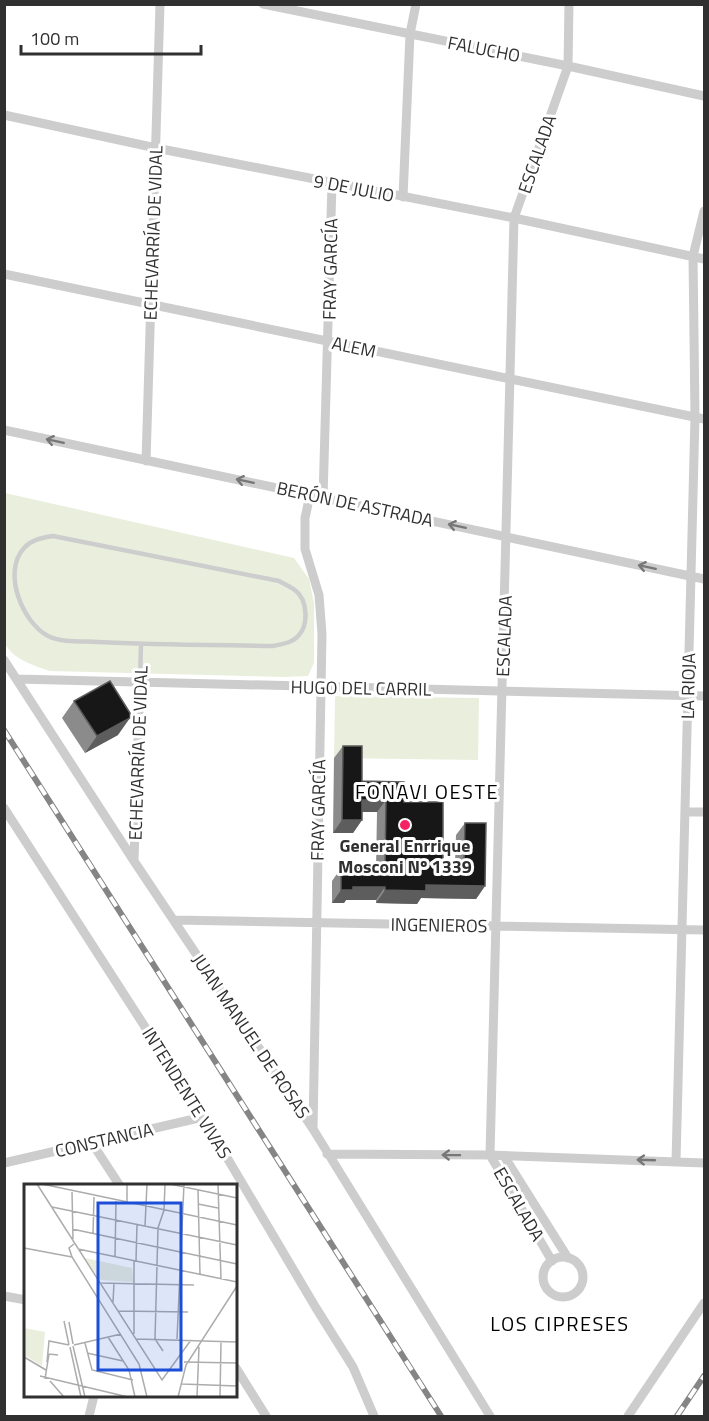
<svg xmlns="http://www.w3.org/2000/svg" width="709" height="1421" font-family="'Titillium Web',sans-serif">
<rect width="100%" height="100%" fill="#fff"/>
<!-- green -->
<path fill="#eaefdd" d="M5 493 294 558 309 579 314 603V663L308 676 283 677 50 671C32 665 15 660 5 644Z
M335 696 479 698 478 760 334 758Z"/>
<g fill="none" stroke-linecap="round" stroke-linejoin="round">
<!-- lane -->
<path stroke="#cdcdcd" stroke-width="4.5" d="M53 536 279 581C284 584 291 587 296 591 307 600 309 624 299 635 293 643 282 644 273 646 215 645 156 645 98 642 83 641 62 643 48 636 22 622 2 572 24 548 32 539 42 538 53 536Z
M140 682 141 644"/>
<!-- street -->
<path stroke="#cdcdcd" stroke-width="9" d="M263 4 568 66 704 96
M4 115 156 148 514 218 704 259
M403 197 410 34 416 4
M4 274 704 419
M4 430 704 579
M146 461 160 4
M310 495 305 518V549L319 595 322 634 313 1129
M323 498 332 183
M4 660 134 861 313 1129 490 1416
M17 679 704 696
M4 808 203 1117 316 1308 353 1367 374 1416
M685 812H704
M134 860 140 682
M174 920 704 930
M92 1143 120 1186
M327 1154 490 1155 704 1163
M504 1156 568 1258
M676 1162 695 417 693 256 704 211
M4 1163 203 1117
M543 1277a20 20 0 1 1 40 0a20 20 0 1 1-40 0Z
M552 1261 490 1155 514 218 568 66 569 4
M4 1296 26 1300
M236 1368 266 1416
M89 1416 94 1396
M628 1416 704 1303"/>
<!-- rail casing -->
<g stroke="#858585" stroke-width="6">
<path id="rail" d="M4 730 441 1416
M677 1416 704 1376"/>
</g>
<!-- rail -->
<use href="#rail" stroke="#fff" stroke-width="4" stroke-dasharray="11" stroke-linecap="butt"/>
</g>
<!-- wall -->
<path fill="#8b8b8b" d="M74 701 118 735 85 753 62 718Z
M343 746 362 781 404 802 443 863H455L456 835 465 823 485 886 476 899 421 898 417 904 376 903V900H346L344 903H332V881L341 868 376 869 377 812H362V820L353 833H333L334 758Z"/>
<!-- shaded-wall -->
<path fill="#5d5d5d" d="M130 718 118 735 85 753 97 736Z
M362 800H386L377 812H353Z
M342 820H362L353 833H333Z
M426 885 485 886 476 899 421 898 417 904 376 903 385 890Z
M353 887H385L376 900H346L344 903H332L341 890Z"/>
<!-- building -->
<path fill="#171717" stroke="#5d5d5d" stroke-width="1.5" d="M110 681 130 713V718L97 736 74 701Z
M343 746H362V781L404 782V802H443V863H464L465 823H486L485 886 426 885V891L385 890V887H353V890H341V868L385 869 386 800H362V820H342Z"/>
<!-- one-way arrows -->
<defs><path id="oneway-shaft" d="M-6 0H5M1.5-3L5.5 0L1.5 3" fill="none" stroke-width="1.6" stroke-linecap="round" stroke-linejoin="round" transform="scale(1.5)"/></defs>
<g stroke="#777">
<use href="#oneway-shaft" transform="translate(55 441) rotate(-168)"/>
<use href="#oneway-shaft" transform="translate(245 481) rotate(-168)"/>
<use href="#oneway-shaft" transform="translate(457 526) rotate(-168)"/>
<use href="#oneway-shaft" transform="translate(647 567) rotate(-168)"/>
<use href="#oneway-shaft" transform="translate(451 1155) rotate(-179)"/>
<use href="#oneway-shaft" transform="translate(646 1160) rotate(-178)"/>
</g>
<!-- markers -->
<circle fill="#f72263" stroke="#fff" stroke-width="2" cx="405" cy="825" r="6"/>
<g text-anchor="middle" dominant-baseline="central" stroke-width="6" stroke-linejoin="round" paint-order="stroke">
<!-- street labels -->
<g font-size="18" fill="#303030" stroke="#fff">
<text transform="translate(484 49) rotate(11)">FALUCHO</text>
<text transform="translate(537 154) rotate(-71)">ESCALADA</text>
<text transform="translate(354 188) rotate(11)">9 DE JULIO</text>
<text transform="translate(153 233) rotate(-88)">ECHEVARRÍA DE VIDAL</text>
<text transform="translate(330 269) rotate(-89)">FRAY GARCÍA</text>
<text transform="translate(354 347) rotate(12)">ALEM</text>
<text transform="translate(355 504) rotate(12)">BERÓN DE ASTRADA</text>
<text transform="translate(504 636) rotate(-88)">ESCALADA</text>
<text transform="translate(688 686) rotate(-89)">LA RIOJA</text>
<text transform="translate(361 688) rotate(1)">HUGO DEL CARRIL</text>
<text transform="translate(138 753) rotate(-88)">ECHEVARRÍA DE VIDAL</text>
<text transform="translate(318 810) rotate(-89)">FRAY GARCÍA</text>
<text transform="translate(439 925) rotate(1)">INGENIEROS</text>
<text transform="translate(251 1036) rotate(56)">JUAN MANUEL DE ROSAS</text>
<text transform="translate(187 1093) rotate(58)">INTENDENTE VIVAS</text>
<text transform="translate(104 1140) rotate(-13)">CONSTANCIA</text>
<text transform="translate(519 1204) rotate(60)">ESCALADA</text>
</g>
<!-- poi labels -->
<g font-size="18" font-weight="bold" fill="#303030" stroke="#fff">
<text x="405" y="845">General Enrrique<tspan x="405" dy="21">Mosconi Nº 1339</tspan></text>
</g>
<!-- neighbourhood labels -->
<g font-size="20" letter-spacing="1.5" fill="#000" stroke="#fff">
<text x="427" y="791">FONAVI OESTE</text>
<text x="560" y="1323">LOS CIPRESES</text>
</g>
</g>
<!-- overview -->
<g transform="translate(24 1184)">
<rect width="213" height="213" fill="#fff"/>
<path d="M61 74 108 84 110 98 76 96ZM0 144 21 148 18 182 0 171Z" fill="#eaefdd"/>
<path fill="none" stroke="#acacac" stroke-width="1.5" d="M13 0 138 196 167 156M18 0 213 41M103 0V19M146 0 213 14M194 0 197 95M174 6 176 91M48 8 49 55M174 20 194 24M28 23 213 61M121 42 123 0M48 45 213 80M69 50 70 13M50 60 45 64 48 73 115 180 123 213M0 64 48 73M54 65 213 98M91 73 92 17M110 77V150M112 77 113 40M75 99 170 101M89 118 90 99M94 127 164 128M40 137 45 161M45 138 49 160M84 153 105 186 111 213M112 155 213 158M153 155 160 0M61 159 68 186 109 196M50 161 97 150M49 162 61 213M46 163 57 213M139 167 131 155 134 44 140 26 141 0M63 169 99 177M0 173 22 186M23 178 25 157 45 161M160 178 213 179M16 192 104 213M21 195 25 170 34 171M26 197 40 213M158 200 213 202M154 213 162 181 213 102M173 213 175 163M196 213 197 158"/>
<path fill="#1d4ed8" fill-opacity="0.15" stroke="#1d4ed8" stroke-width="3" d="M74 19H157V186H74Z"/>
<rect width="213" height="213" fill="none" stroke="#303030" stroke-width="3"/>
</g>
<!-- border -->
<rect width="709" height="1421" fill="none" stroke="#303030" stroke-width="12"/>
<!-- scale -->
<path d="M21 45v9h180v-9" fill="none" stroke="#303030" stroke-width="3"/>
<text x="30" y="45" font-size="18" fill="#303030" stroke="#ffffff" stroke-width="4.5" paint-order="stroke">100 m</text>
</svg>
